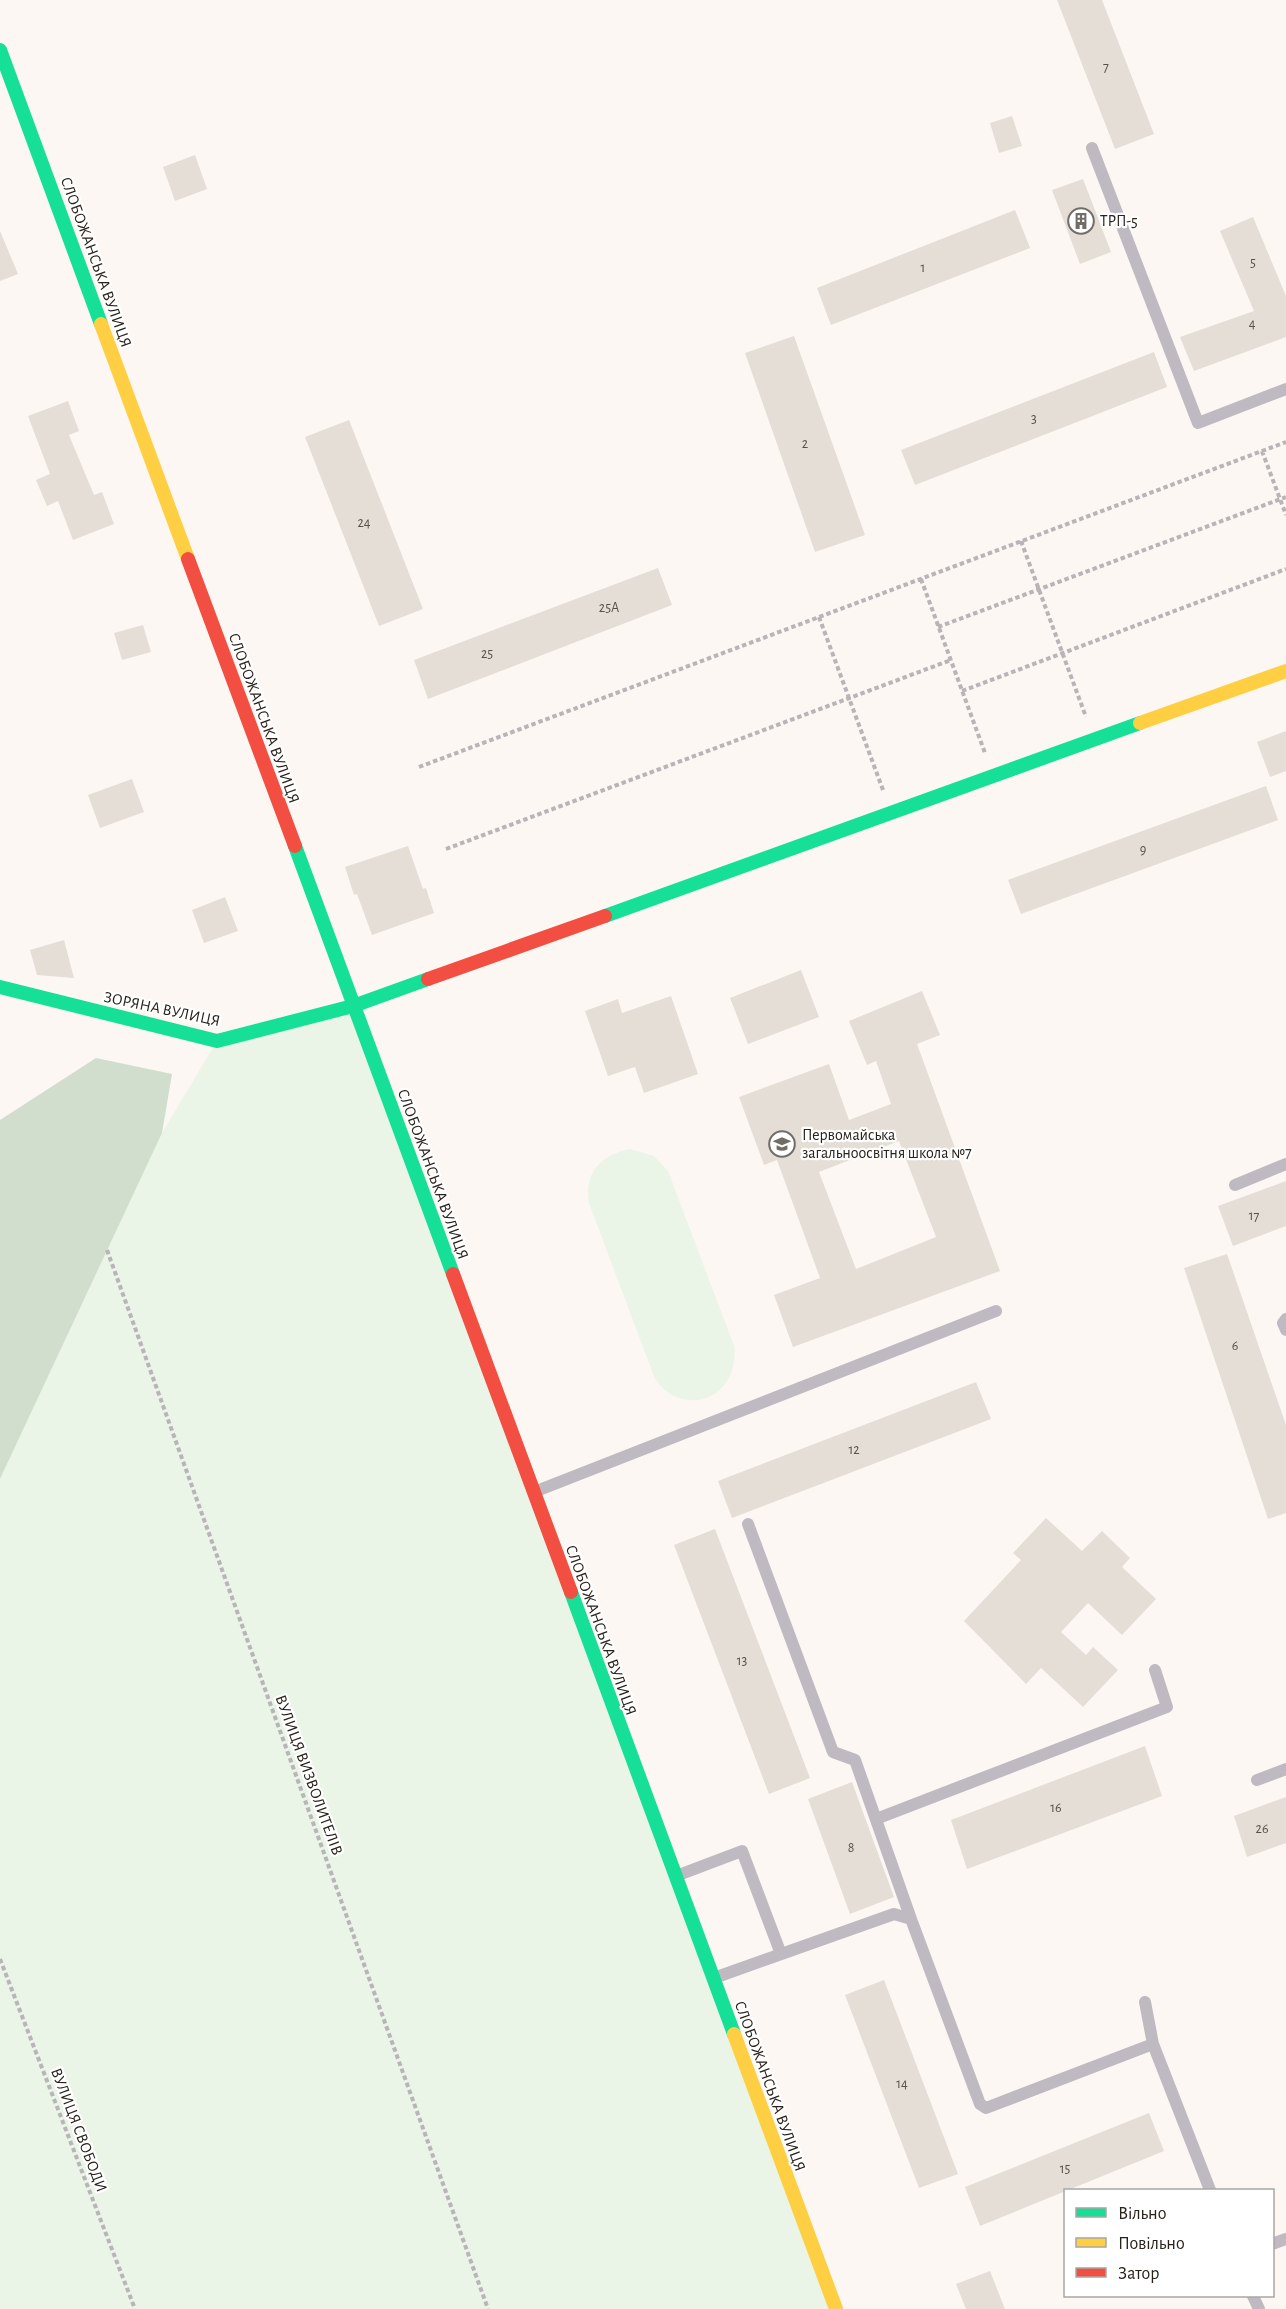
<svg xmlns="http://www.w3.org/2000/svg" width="1286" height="2309" font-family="'Alegreya Sans',sans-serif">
<rect width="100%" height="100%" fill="#fcf7f2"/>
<!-- green -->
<path fill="#eaf4e7" d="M353 1006 836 2309H0V1479L162 1133 217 1041Z
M630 1149 654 1156 668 1171 734 1346C739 1383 708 1413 672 1395 666 1392 660 1385 655 1379L589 1203C584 1172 601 1155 630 1149Z"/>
<!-- forest -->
<path fill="#d1dece" d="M96 1058 172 1074 162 1133 0 1479V1120Z"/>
<!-- building -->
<path fill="#e4ded6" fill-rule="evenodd" d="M1057 0H1102L1154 134 1115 149Z
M1012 116 1022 146 999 153 990 123Z
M195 155 207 189 175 201 163 167Z
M1083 179 1111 252 1080 264 1052 190Z
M1015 210 1030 248 831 325 817 288Z
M1253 217 1286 296V337L1194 371 1180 337 1254 311 1220 231Z
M0 231 18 274 0 281Z
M794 336 865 535 815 552 745 353Z
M1154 352 1167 387 915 485 901 450Z
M68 401 79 431 69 435 94 495 102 492 114 524 73 540 58 501 47 506 36 480 50 474 28 416Z
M349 420 423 609 379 626 305 437Z
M658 568 672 605 428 699 414 660Z
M143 625 151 652 122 660 114 633Z
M1286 731V771L1270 777 1257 742Z
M132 779 144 812 100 828 88 795Z
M1266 786 1278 820 1021 914 1008 880Z
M408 846 423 889 426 888 434 913 372 935 357 894 354 895 345 867Z
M225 897 238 931 204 943 192 910Z
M64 940 74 978 37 975 30 950Z
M801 970 819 1017 748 1044 730 998Z
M922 991 940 1035 917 1044 1000 1271 793 1347 774 1295 820 1278 777 1160 764 1165 739 1097 829 1064 849 1120 891 1104 876 1061 867 1065 849 1021ZM899 1141 936 1237 856 1269 819 1172Z
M671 996 698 1074 644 1093 635 1067 608 1076 585 1011 618 999 622 1013Z
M1286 1181V1226L1233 1246 1218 1206Z
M1227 1254 1286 1425V1513L1268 1519 1184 1268Z
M976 1382 991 1419 732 1518 718 1481Z
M1046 1518 1082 1551 1102 1531 1130 1558 1122 1567 1156 1599 1122 1635 1088 1603 1061 1632 1086 1655 1093 1647 1118 1670 1083 1707 1041 1668 1026 1684 964 1621 1021 1560 1013 1553Z
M715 1529 810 1778 769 1794 674 1545Z
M1145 1746 1162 1796 967 1869 951 1820Z
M852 1782 894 1897 850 1914 808 1799Z
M1286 1797V1843L1247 1857 1234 1816Z
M884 1980 958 2174 919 2188 845 1995Z
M1149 2113 1164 2151 980 2226 965 2187Z
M990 2271 1005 2309H966L956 2284Z"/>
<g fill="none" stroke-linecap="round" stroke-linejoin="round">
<!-- path -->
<path stroke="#b8b4b7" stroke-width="4" stroke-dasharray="4.5 3" stroke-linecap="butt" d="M1262 451 1286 515
M1021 541 1086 717
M921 579 985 753
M819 617 883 790
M938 627 1286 497
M962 691 1286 569
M419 767 1286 442
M446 849 951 660
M107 1250 488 2309
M0 1959 135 2309"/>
<!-- lane -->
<path stroke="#bfb9c2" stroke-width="12" d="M1092 148 1198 423 1286 389
M1235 1185 1286 1164
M1286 1319 1283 1323 1286 1330
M534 1492 996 1311
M748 1524 833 1752 855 1760 911 1919
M1257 1780 1286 1769
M876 1819 1167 1707 1155 1670
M676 1876 742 1851 781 1954
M714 1978 894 1914 911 1919 980 2104 986 2108 1153 2044
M1145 2002 1153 2044 1210 2190
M1272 2244 1286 2239
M1253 2296 1259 2309"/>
<!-- fast -->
<path stroke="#16e098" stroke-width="14" d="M0 50 101 324
M295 846 453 1274
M605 916 1140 723
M0 987 217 1041 353 1006 428 979
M571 1592 734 2034"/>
<!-- slow -->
<path stroke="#ffcf43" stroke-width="14" d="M101 324 188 559
M1140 723 1286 671
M734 2034 836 2309"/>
<!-- jam -->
<path stroke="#f24e42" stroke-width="14" d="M188 559 295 846
M428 979 605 916
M453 1274 571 1592"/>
</g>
<!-- icons -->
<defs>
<g id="building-ring" transform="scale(1.35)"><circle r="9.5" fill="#fff" stroke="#726d66" stroke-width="1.5"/><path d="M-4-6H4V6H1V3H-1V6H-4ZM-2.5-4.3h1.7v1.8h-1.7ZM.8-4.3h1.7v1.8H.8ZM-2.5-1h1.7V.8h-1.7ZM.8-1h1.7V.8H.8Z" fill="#726d66"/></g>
<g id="school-ring" transform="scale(1.35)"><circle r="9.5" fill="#fff" stroke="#726d66" stroke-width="1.5"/><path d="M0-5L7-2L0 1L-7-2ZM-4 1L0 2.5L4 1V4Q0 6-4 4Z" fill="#726d66"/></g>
</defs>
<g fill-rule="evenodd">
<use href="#building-ring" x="1081" y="221"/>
<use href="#school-ring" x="782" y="1144"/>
</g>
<g text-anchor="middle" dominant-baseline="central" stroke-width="4.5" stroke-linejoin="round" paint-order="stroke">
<!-- number labels -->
<g font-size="14" fill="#575149">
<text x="1106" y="67">7</text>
<text x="1253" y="263">5</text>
<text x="923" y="268">1</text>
<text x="1252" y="324">4</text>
<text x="1034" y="419">3</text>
<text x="805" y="444">2</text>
<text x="364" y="523">24</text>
<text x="609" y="608">25А</text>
<text x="487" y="654">25</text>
<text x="1143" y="850">9</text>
<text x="1254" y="1216">17</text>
<text x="1235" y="1346">6</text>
<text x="854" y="1450">12</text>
<text x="742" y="1661">13</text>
<text x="1056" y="1808">16</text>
<text x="1262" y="1829">26</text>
<text x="851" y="1848">8</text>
<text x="902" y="2084">14</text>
<text x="1065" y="2169">15</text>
</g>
<!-- poi labels -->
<g font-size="16" fill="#28221a" stroke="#fff" text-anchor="start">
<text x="1100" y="221">ТРП-5</text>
<text x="802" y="1135">Первомайська<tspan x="802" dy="18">загальноосвітня школа №7</tspan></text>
</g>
<!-- street labels -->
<g font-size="16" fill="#28221a" stroke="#fff">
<text transform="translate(96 262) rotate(70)">СЛОБОЖАНСЬКА ВУЛИЦЯ</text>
<text transform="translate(264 718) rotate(70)">СЛОБОЖАНСЬКА ВУЛИЦЯ</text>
<text transform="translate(162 1009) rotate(12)">ЗОРЯНА ВУЛИЦЯ</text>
<text transform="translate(433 1174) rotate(70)">СЛОБОЖАНСЬКА ВУЛИЦЯ</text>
<text transform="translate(601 1630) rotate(70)">СЛОБОЖАНСЬКА ВУЛИЦЯ</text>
<text transform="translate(309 1775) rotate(70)">ВУЛИЦЯ ВИЗВОЛИТЕЛІВ</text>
<text transform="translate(770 2086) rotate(70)">СЛОБОЖАНСЬКА ВУЛИЦЯ</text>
<text transform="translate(79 2130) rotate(69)">ВУЛИЦЯ СВОБОДИ</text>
</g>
</g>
<!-- legend -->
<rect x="1064" y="2189" width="210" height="108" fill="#ffffff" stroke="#a9a7a3" stroke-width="1.5"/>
<rect x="1076" y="2208" width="30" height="9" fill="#16e098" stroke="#a9a7a3" stroke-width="1.5"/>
<text x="1118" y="2219" font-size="18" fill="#28221a">Вільно</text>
<rect x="1076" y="2238" width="30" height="9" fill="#ffcf43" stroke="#a9a7a3" stroke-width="1.5"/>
<text x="1118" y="2249" font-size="18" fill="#28221a">Повільно</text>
<rect x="1076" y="2268" width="30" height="9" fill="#f24e42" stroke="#a9a7a3" stroke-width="1.5"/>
<text x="1118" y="2279" font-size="18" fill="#28221a">Затор</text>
</svg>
